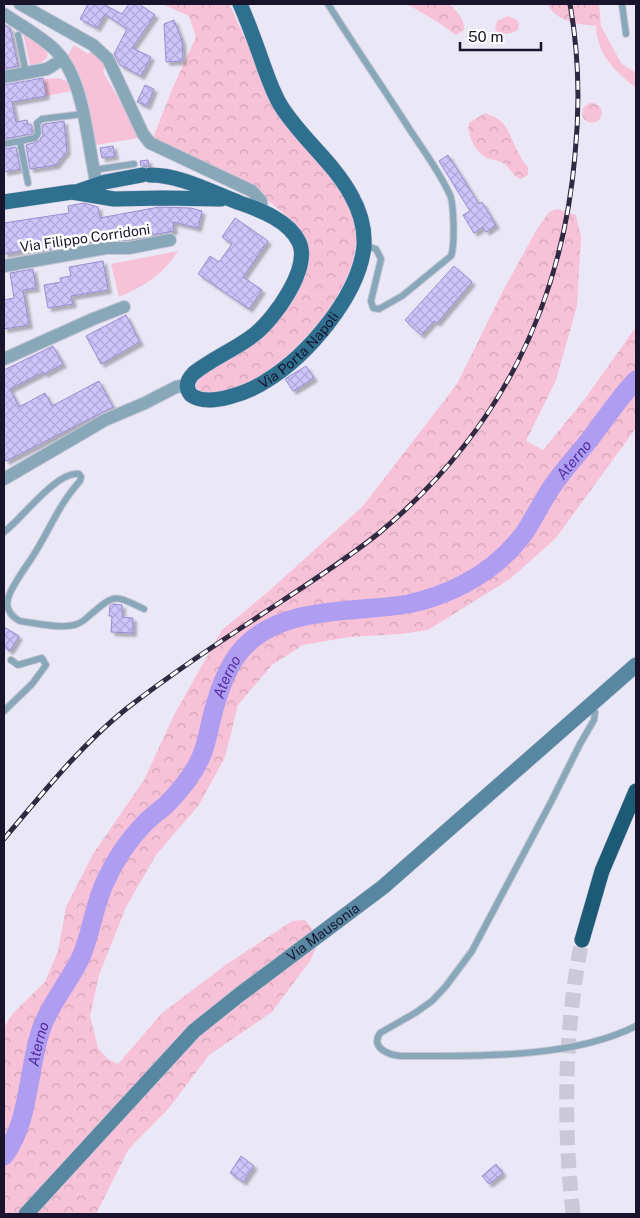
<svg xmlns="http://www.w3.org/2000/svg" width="640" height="1218" font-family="'Public Sans',sans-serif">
<defs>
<pattern id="forest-crowns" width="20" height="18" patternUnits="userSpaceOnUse" patternTransform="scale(1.25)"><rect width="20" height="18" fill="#f7c1d7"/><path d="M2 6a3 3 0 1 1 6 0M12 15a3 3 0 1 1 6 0" fill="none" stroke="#d3a5b9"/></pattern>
<pattern id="building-cross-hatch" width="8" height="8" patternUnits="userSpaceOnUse" patternTransform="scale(1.25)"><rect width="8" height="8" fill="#cdc4fb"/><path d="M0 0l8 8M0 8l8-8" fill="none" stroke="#afa8d7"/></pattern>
<filter id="shadow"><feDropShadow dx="3.5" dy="3.5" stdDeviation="1" flood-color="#0004"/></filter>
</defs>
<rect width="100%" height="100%" fill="#eae8f7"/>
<!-- green -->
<path fill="#f7c1d7" d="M596 26H601L621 63 636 73V88C615 71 597 55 596 26Z
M23 33 45 49 48 55 46 59 40 63 30 65Z
M74 45 88 54 91 51 100 57 105 65 103 72 126 111 139 138 95 145C89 114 87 81 68 55Z
M58 78 69 82 72 91 46 96 43 79Z
M178 251C164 274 143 287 119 297L111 264Z"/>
<!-- forest -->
<path fill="url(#forest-crowns)" d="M162 4H229C236 17 241 32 249 45 268 80 292 113 313 147 330 174 357 205 356 239 356 277 323 321 297 346 271 372 236 397 198 391 194 385 197 382 201 377L282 313 302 234 292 220 246 183 153 138 173 87 196 37 189 16Z
M407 4H449C457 11 465 19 464 30L456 35 436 21Z
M547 4H599L601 26C581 25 557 23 547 4Z
M508 16 517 20 519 24 518 30C511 34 502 36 495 30L497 21Z
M582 113a10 10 0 1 1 20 0a10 10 0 1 1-20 0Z
M485 113C511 121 508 137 521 157 522 161 526 164 528 167V175L521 179C512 176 511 168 503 163 498 160 490 160 485 157 475 151 466 133 469 123Z
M557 209 576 215 581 237 577 306 556 380 526 441 543 450 584 400 636 327V428L556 538 510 579 428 630 401 634 349 637 303 645 272 665 238 705 225 757 199 805 156 855 126 907 99 975 90 1016 98 1048 108 1059 118 1064 162 1013 227 964 292 921 305 920 312 929 317 946 310 961 272 1012 209 1055 169 1108 128 1150 96 1214H4V1028L13 1013 45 982 58 951 66 907 93 854 144 780 174 715 222 630 270 590 363 506 457 384 504 289 537 229 549 212Z"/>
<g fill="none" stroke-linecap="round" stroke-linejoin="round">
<!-- river -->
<path stroke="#ae9df1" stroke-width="19" id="s1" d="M4 1156C31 1119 27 1069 42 1027 51 1002 70 981 81 957 92 932 94 904 106 880 115 860 127 842 142 826 149 818 158 812 166 805 180 791 193 775 201 757 206 746 208 733 211 721 217 696 226 666 244 647 284 605 356 613 408 604 427 600 447 593 464 584 487 572 509 554 525 532 536 515 544 497 556 481 566 467 579 453 590 439 605 419 619 398 636 380"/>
</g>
<!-- building -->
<path fill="url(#building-cross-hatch)" stroke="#9a8dcf" filter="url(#shadow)" d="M88 4H103L122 14 129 4H139L155 15 132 48 151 57 141 76 120 65 114 54 127 29 105 14 97 28 80 19Z
M174 20 182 41 183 61 166 62 164 24Z
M4 24 10 28 18 66 4 69Z
M43 78 46 96 12 102 16 122 27 120 28 125H32V134L4 139V85Z
M145 85 154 89 147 106 137 102Z
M64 121 67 151 56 165 30 169 26 145 39 141 43 135 42 125 44 124Z
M113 146 115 156 102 158 100 148Z
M16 147 20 169 4 172V149Z
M448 155 479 204 482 202 496 225 486 232 483 227 474 233 463 215 470 211 439 161Z
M148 160 149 166H141L140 161Z
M84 203 98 207 100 218 159 207 191 208 202 211 198 228 173 222 174 231 124 240H105L34 252 33 249 4 254V223L69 213 68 206Z
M235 218 268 241 243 277 262 290 249 309 198 274 210 256 219 262 232 244 222 237Z
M103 261 108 290 71 296 73 304 48 308 44 285 61 282 60 278 71 276 69 267Z
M454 266 472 282 437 323 434 321 421 335 405 320Z
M33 269 36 288 23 290 29 325 4 329V300L14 298 10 273Z
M126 315 140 342 101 364 86 336Z
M53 346 63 364 44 374 43 372 10 389 19 407 45 393 52 406 99 381 113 407 6 461 4 457V370Z
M306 366 314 378 293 391 285 379Z
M113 604 122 605V617L133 618V633L111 632 112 616H109L110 606Z
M4 627 19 636 10 651 4 647Z
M241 1156 254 1166 243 1182 230 1173Z
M496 1164 503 1173 489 1184 482 1176Z"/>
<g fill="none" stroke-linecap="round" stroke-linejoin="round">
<!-- highway-tunnel -->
<path stroke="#cbc8d8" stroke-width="15" stroke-dasharray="15 8" stroke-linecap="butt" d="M573 1214C563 1123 564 1031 582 940"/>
<!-- lane casing -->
<g stroke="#c9c6d6" stroke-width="8">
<path id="lane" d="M328 4C355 47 384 89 412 133 425 152 440 173 450 195 454 205 455 246 451 256L402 296 379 309 373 308 371 301 381 259 376 249 365 246
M622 4 626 34
M18 35 26 73
M20 142 28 183
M4 144 35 138 38 133 37 123 42 119 83 114
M93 170 134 164
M4 532C21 520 56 471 79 474L81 477 80 481C59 504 49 531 33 556 26 567 10 588 8 599 5 609 12 617 20 621 35 623 60 629 74 625 80 624 86 619 90 615 116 593 114 595 144 609
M591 706 595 712 594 720 580 744 551 802 472 951 446 986 432 1001 415 1013 380 1033C370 1048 389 1055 401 1056 474 1056 571 1059 636 1026
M4 711 32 684 46 665 42 658 18 665 11 660"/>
</g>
<!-- street casing -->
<g stroke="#c9c6d6" stroke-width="14">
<path id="street" d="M20 4 93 45 108 59 143 134 150 143 252 191 261 201 262 211
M4 14C21 26 43 37 57 52 87 84 87 151 99 194
M4 77 47 69 63 59
M4 266 106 248H129L170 240
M4 359 93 319 124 307
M4 479 105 420 145 403 176 387 187 385"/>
</g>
<!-- secondary casing -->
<g stroke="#c9c6d6" stroke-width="16">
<g id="secondary">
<path id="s2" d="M26 1214 194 1031 239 995 383 887 636 665"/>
</g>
</g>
<!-- primary casing -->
<g stroke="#c9c6d6" stroke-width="16">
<g id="primary">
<path id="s3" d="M150 175C181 175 211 192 240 203 261 210 289 221 299 242 311 268 275 318 255 334 236 349 213 358 194 373 187 380 185 387 191 395 209 408 249 392 266 381 307 356 359 296 364 246 365 229 360 211 351 195 333 162 301 138 281 106 273 93 268 78 263 64 256 44 249 24 240 4"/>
<path d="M76 192 105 182 142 175"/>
<path d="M4 202 72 192 114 199 163 198 221 199"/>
</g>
</g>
<!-- highway casing -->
<g stroke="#c9c6d6" stroke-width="16">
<path id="highway" d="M582 940 602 871 636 791"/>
</g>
<!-- lane -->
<use href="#lane" stroke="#88a8ba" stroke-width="6"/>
<!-- street -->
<use href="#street" stroke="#88a8ba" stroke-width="12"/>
<!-- secondary -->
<use href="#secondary" stroke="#5787a1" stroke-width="15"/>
<!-- primary -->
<use href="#primary" stroke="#2f6f8f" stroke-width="15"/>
<!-- highway -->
<use href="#highway" stroke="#1c5a76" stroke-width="15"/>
<!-- rail casing -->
<g stroke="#2f2a41" stroke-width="5">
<path id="rail" d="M4 839C42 794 80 746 126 709 176 670 229 636 282 601 315 579 348 558 379 533 497 435 562 307 575 155 580 104 579 54 570 4"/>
</g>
<!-- rail -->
<use href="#rail" stroke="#fff" stroke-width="3" stroke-dasharray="9" stroke-linecap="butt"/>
</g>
<g text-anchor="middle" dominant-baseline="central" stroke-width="5" stroke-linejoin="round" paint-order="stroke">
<!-- street labels -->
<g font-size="14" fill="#19132b" stroke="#fff">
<text transform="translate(85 238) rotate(-8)">Via Filippo Corridoni</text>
<text stroke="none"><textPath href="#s3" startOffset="496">Via Porta Napoli</textPath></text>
<text stroke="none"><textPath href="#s2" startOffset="411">Via Mausonia</textPath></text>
</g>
<!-- water labels -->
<g font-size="15" font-style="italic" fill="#552ca4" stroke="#fff">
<text stroke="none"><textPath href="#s1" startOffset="974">Aterno</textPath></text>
<text stroke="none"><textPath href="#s1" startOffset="538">Aterno</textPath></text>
<text stroke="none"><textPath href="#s1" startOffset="118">Aterno</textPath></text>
</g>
</g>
<!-- border -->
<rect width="640" height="1218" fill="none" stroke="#19132b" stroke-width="10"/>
<!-- scale -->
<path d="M460 42v8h81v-8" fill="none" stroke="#19132b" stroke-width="2.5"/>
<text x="468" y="42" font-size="15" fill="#19132b" stroke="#ffffff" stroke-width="4" paint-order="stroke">50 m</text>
</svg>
